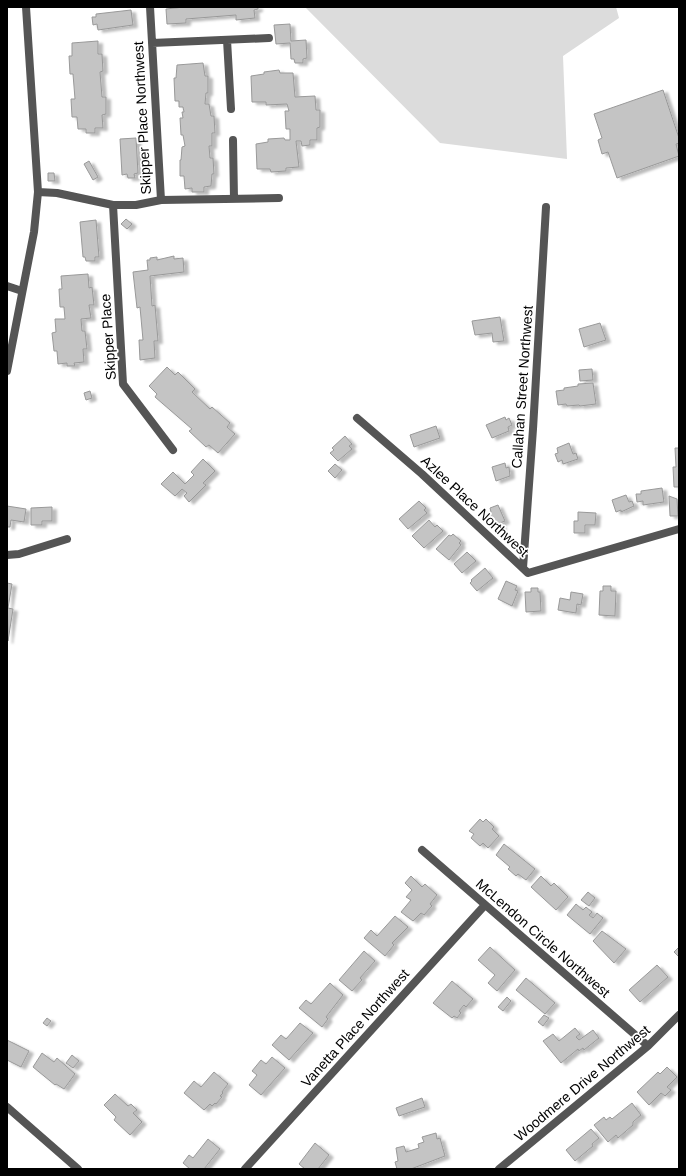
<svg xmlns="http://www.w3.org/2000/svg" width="686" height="1176" font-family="Helvetica,sans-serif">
<defs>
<filter id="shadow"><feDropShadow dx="4.5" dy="2.5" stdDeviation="1" flood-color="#0004"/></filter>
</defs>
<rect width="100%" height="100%" fill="#fff"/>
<!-- green -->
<path fill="#dcdcdc" d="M305 7H616L619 18 563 56 567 159 440 143Z"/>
<!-- building -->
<path fill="#c4c4c4" stroke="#999" filter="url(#shadow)" d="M184 7H258V9L254 10 255 18 236 20V15L186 19V23L167 24 166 9Z
M131 10 133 25 98 30 97 24 93 25 92 17H96V14Z
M290 24 291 41 306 40 307 58 303 59V63H295L294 59H291L290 43 276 44 274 25Z
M98 41V54H102L103 71 100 72 102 97H106V114L102 115 103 128H95V133H86V129H78L77 117H72L71 99H75L73 74H70L69 56H72V43Z
M203 63 205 76H208V93H206L205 104H209L211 116H214L215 133H212V146H209L210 158H213L214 174H212L211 186 204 187V192H192V188L185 189 184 176H180V160H181L182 147 185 146 183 135H181L180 118H183L182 112H184L183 107H179V101H175L174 78H176L177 65Z
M279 70 280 73H293L295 97 315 96 316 110H320V127L317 128V140H310V145L302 146 301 141H296L299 167 286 168V171L271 172 270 169H257L256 144 268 142V139L284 138 285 140H290V129H286L285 111H289L287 104 266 105V102H252L251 76 264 74V72Z
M663 90 679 138V143L676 144 679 156 617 178 608 152 602 154 598 140 602 138 594 114Z
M136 138 138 173 134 174 135 178H128L127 174 122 175 120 139Z
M89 161 98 177 93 180 84 164Z
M48 173H54L55 181H48Z
M126 219 132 224 127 229 121 224Z
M96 220 99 257H95V261H86L85 257H83L80 222Z
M174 256V259L183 258 184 272 150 276 152 306 155 305 158 341H154L155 358 140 360 139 340H143L140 307 137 308 133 272 148 270 147 260H150V258L157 257V260Z
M88 274 89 288 92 287 94 305H89L91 318 81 319 82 331H85L87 349H83L84 362 74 363 75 366H67V363L58 364 57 351H54L52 333 56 332 55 319H65L64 307H60L59 289H62L61 276Z
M500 317 504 341 493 342 492 333 475 335 472 321Z
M600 323 606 340 584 347 579 329Z
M167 367 175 375 178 372 195 389 192 392 210 409 212 407 230 423 227 427 235 434 218 453 209 445 206 447 189 431 192 429 155 397 157 394 149 386Z
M592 369 593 380 580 381 579 370Z
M593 383 596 404 580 406 579 405 567 406 566 404 558 405 556 391 564 390V388L578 386V384Z
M90 391 92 398 86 400 84 393Z
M505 417 506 420 509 418 512 425 508 427 509 431 492 438 486 425Z
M436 426 440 438 414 447 410 435Z
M345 436 352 444 349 446 352 449 338 461 330 453 334 450 332 448Z
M569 443 573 454 576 453 578 459 563 464 562 460 558 462 555 454 558 453 557 448Z
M675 448H679V487H674L673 467H676Z
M203 459 215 471 203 483 206 485 189 502 184 496 187 493 182 489 175 496 161 484 173 472 185 484 194 475 191 472Z
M505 463 506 468 509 467 510 476 496 481 492 467Z
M335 464 342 470 335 478 328 471Z
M662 488 664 502 643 505V501L637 502 636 494H641V491Z
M626 495 629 502 632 501 634 506 621 512V510L616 512 612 500Z
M669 496 677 499 678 516H670Z
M419 501 426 508 424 510 427 513 408 529 399 519Z
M498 505 505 521 500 523 502 527 496 530 489 513 491 512 490 508Z
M7 506 26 509 24 522 11 520 10 527H7Z
M52 507V521H42V525H31V508Z
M578 512 596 513 595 525H585V533H574V521H578Z
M429 520 435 527 437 525 443 531 424 548 412 536Z
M453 534 461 541 459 543 461 545 449 560 436 549 449 535 451 536Z
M467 552 476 561 462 573 454 564Z
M485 568 493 578 477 591 470 583 472 581 471 580Z
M506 581 517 586 515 590 518 591 512 606 498 599Z
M7 583 12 584 8 608 13 609 8 641Z
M603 586H611V591H616L615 616 599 615 600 591H603Z
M531 588H538V592H540L541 611 526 612 525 592H531Z
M571 592 583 594 581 605 577 604 576 613 558 610 560 598 570 600Z
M480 819 483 822 486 819 494 827 492 829 499 836 488 848 483 843 480 846 471 838 474 834 469 831Z
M504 844 535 869 526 880 518 874 516 876 508 869 510 867 496 855Z
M411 876 422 887 425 884 437 895 430 904 432 906 424 915 421 913 413 921 401 912 411 900 406 897 412 890 405 883Z
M541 876 551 886 554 883 568 897 556 910 531 887Z
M588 892 595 898 589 906 581 900Z
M576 904 583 910 586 907 592 912 589 915 593 918 597 913 603 918 590 934 567 915Z
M395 916 408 927 392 943 394 945 385 956 364 938 371 930 377 936Z
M602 931 626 949 614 963 593 941Z
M490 947 515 970 497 991 488 983 495 975 478 960Z
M679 947V957L674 952Z
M364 951 375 961 360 978 362 980 352 991 339 980Z
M657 965 668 977 640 1002 629 990Z
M526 978 555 1003 545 1014 516 990Z
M452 981 473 999 466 1007 464 1005 459 1011 461 1013 457 1018 454 1016 452 1018 433 1003Z
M330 983 343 995 326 1017 328 1019 322 1027 299 1008 306 1000 311 1004Z
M507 997 511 1001 503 1011 498 1007Z
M544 1015 549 1018 543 1026 538 1022Z
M47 1018 51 1021 47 1026 43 1023Z
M300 1023 313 1033 289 1060 272 1045 281 1035 286 1039Z
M575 1028 580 1034 576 1037 579 1040 593 1030 599 1038 584 1050 583 1048 579 1051 578 1049 561 1063 543 1041 553 1034 559 1041Z
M7 1040 29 1051 21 1067 7 1060Z
M42 1053 54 1062 57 1058 75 1074 64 1089 56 1084 55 1085 33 1067Z
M72 1055 79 1061 73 1068 66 1063Z
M272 1057 285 1068 261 1095 249 1085 257 1075 252 1071 261 1060 266 1064Z
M667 1067 677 1077 667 1087 671 1090 665 1096 661 1093 649 1105 637 1092 658 1072 660 1074Z
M214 1072 228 1084 222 1092 223 1093 220 1096 222 1097 216 1104 215 1103 212 1106 210 1104 204 1110 184 1093 194 1081 201 1087Z
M115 1094 128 1106 131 1104 137 1110 133 1113 142 1122 130 1135 114 1120 116 1117 104 1105Z
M422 1098 425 1107 399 1116 396 1108Z
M632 1103 641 1115 633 1122V1125L618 1138 616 1135 608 1142 594 1125 604 1117 606 1120 610 1117 612 1119Z
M591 1129 599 1138 592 1144 593 1146 575 1161 566 1150Z
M436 1133 437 1139 440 1138 445 1156 411 1169H397L395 1162 398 1161 396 1148 404 1146 406 1152 419 1148 418 1144 424 1142 422 1137Z
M208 1139 220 1149 204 1169H190L183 1163 189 1155 193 1158Z
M315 1143 329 1155 318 1169H305L299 1164Z"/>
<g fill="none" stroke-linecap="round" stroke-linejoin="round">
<!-- minor -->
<path stroke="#555" stroke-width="8" d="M150 7 161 200
M227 40 231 109
M152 43 269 38
M233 140 234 199
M38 192 57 193 113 205H136L161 200 279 198
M113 205 123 384 173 450
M7 286 22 291
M7 371 34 232 38 192 26 7
M357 418 422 474 528 573 679 529
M7 555 19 554 67 539
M523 568 533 429 546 207
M422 850 648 1046
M7 1107 78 1169
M245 1169 485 905
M499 1169 648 1046 679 1015"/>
</g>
<g text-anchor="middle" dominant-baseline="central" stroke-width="3.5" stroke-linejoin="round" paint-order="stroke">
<!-- street labels -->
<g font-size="14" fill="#000" stroke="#fff">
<text transform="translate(142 118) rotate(-93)">Skipper Place Northwest</text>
<text transform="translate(108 337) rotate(-94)">Skipper Place</text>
<text transform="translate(522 387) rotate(-86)">Callahan Street Northwest</text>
<text transform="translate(475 506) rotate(43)">Azlee Place Northwest</text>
<text transform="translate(543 938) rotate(41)">McLendon Circle Northwest</text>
<text transform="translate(355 1028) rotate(-48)">Vanetta Place Northwest</text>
<text transform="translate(582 1083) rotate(-40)">Woodmere Drive Northwest</text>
</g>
</g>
<!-- border -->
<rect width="686" height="1176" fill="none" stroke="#000000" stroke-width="16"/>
</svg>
